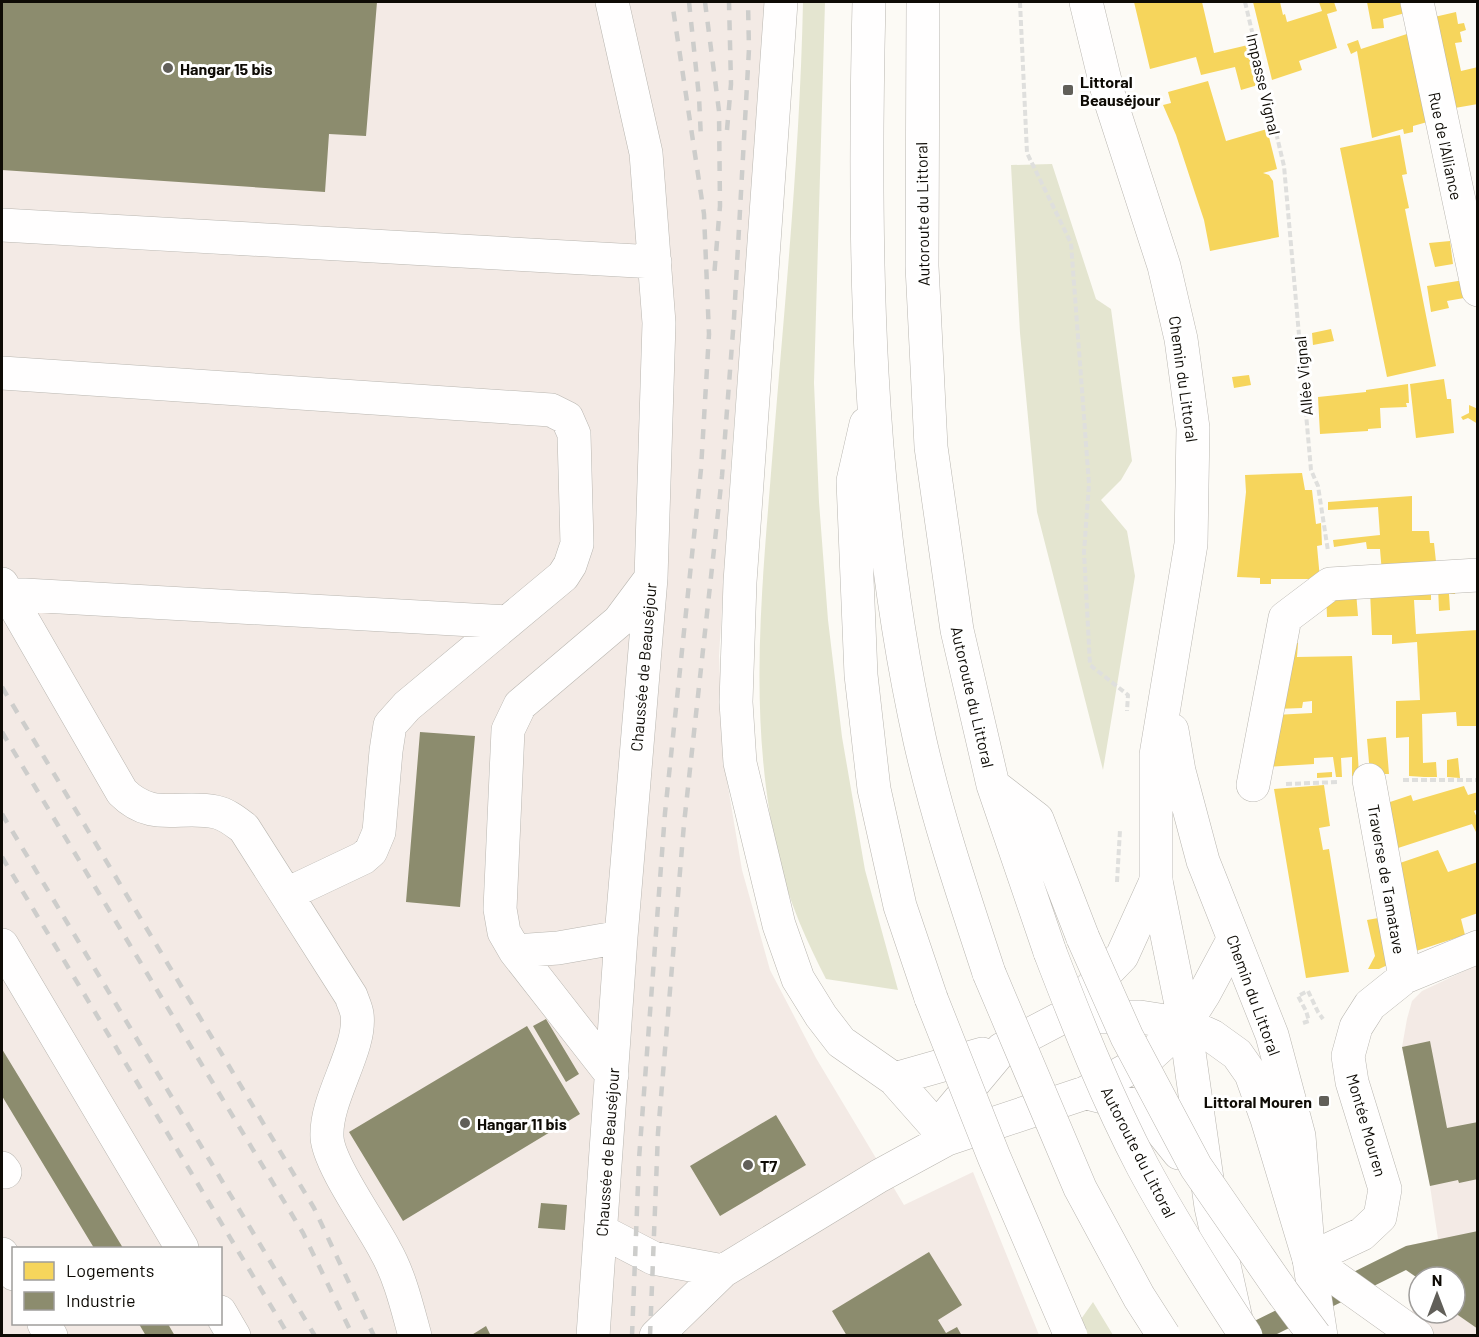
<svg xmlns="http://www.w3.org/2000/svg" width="1479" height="1337" font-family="Barlow,sans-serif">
<rect width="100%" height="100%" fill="#fcfaf5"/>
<!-- industrial -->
<path fill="#f3eae5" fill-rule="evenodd" d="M2 2H765L766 16 732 451 719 656 724 763 742 870 770 970 816 1058 904 1205 973 1172 1039 1335 2 1336ZM14 1248H220V1324H14Z
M1477 965V1335H1406L1419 1284V1313H1455V1277H1419V1279L1406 1270V1246L1438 1239 1430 1186 1402 1047 1407 1019 1412 1001 1422 991Z"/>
<!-- green -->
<path fill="#e4e5d0" d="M803 2H825L814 383 819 502 828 620 842 737 865 870 898 990 826 979C808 944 789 902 780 864 746 723 762 590 773 448 785 299 800 151 803 2Z
M1052 164 1096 299 1111 309 1132 461 1121 480 1101 500 1127 531 1135 576 1103 770 1037 512 1020 333 1011 165Z
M1093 1302 1113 1335H1084L1079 1322Z"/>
<!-- homes -->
<path fill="#f6d55c" d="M1134 2H1202L1214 53 1248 45 1258 85 1241 90 1235 67 1201 75 1196 57 1150 69Z
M1253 2H1280L1283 15 1285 14 1287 22 1322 11 1319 2H1334L1337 11 1327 14 1337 48 1299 61 1302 70 1272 80Z
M1367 2H1407L1409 12 1383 19 1384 28 1372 29Z
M1456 12 1458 24 1464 23 1466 30 1460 32 1462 42 1455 43 1461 71 1478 67V104L1449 109 1430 18Z
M1413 32 1431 121 1413 126V132L1404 134 1403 129 1372 138 1357 51 1351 54 1347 44 1358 40 1361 49Z
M1208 81 1226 141 1267 129 1277 169 1263 173 1269 175 1273 181 1279 237 1210 251 1204 220 1194 190 1176 135 1163 105 1171 103 1168 92Z
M1400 135 1407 174 1402 175 1409 208 1405 209 1436 366 1387 377 1340 148Z
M1450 241 1453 264 1435 267 1429 243Z
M1464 280V298L1447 301 1449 308 1431 312 1427 286Z
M1331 329 1334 341 1313 345 1312 333Z
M1249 375 1251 385 1234 388 1232 377Z
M1444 379 1447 399H1451L1454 433 1416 438 1410 384Z
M1408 384 1409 403H1406L1407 407 1380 408 1381 428 1368 429V431L1320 434 1318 397 1366 392V390Z
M1469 405 1478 409V424L1468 418 1463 420 1461 417 1469 413Z
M1302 473 1305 490H1312L1316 524 1321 523 1322 545 1317 546 1320 579H1271V584H1260V578L1237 577 1246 492 1245 475Z
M1412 496V531H1429L1430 543H1434L1437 571 1382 573 1380 549H1367L1366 542 1334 547 1333 540 1380 535 1378 507 1328 510V502Z
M1456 585 1455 594H1449L1450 610 1439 611 1438 586Z
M1431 587V600H1414L1416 634 1478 630V726H1457L1456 712 1422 714 1423 763 1436 762 1437 777H1424L1409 776V737L1396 738V701L1420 700 1417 642 1392 644V635H1372L1370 591Z
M1326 592H1356L1358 616 1327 617Z
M1286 642 1298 643 1297 657 1352 656 1359 775 1352 776V757L1341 758 1342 777H1336L1333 757 1314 758V764L1268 767 1275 715 1312 713V701L1303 702 1302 708 1276 709Z
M1386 737 1389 774H1370L1367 739Z
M1458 758 1460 778 1447 777V760Z
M1332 772V777L1317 778V773Z
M1324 785 1330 826 1319 828 1323 850 1329 849 1349 972 1306 978 1274 789Z
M1464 786 1468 795 1478 792V809L1474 811 1478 820V836L1472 824 1395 849 1387 803 1411 795 1413 801Z
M1438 850 1448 872 1478 862V913L1461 919 1465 935 1413 952 1397 864Z
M1384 917 1392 963 1379 969H1368L1375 956 1367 920Z"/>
<!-- industry -->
<path fill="#8c8c6e" d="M2 2H377L366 136 329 134 325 192 2 170Z
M420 732 475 736 460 907 406 902Z
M546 1019 579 1074 566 1082 533 1026Z
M527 1026 580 1114 403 1221 349 1132Z
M1430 1041 1447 1128 1478 1122V1179L1459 1183 1458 1180 1430 1186 1402 1047Z
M2 1049 123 1248H94L2 1096Z
M776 1115 806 1165 720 1216 690 1166Z
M541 1203 567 1205 565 1230 538 1228Z
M1478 1231V1329L1455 1313V1277H1419V1279L1406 1270 1273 1336H1224L1406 1246Z
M929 1252 962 1305 938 1320 946 1333 957 1327 962 1336H847L832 1311Z
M139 1324H168L175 1336H146Z
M486 1326 491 1336H470Z"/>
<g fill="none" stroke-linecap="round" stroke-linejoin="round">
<!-- minor casing -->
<g stroke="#b9b6b0" stroke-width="34">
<path id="minor" d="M781 2 740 582 736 702 740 763 779 925 798 979 821 1016 841 1042 894 1079 947 1139
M1417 2 1478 290
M2 225 655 262
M2 373 551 410 567 418 574 434 577 544 570 565 563 576 407 706 390 725 386 751 379 832 371 851 363 858 287 894
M2 584 122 792C153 823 179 804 216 812 226 814 236 822 244 828L351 996C353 1002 356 1008 357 1014 362 1049 325 1098 327 1137 328 1163 371 1223 385 1250 400 1276 407 1307 415 1336
M7 594 508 622
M1369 780 1405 977
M1253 785 1285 618 1330 584 1478 575
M2 945 182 1248
M515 951 558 948 621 937
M1063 1017 1122 956 1156 881
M612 1075 515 951 504 932 500 909 508 730 520 705 619 621 651 578
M894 1079 982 1054
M1087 1093 1142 1107 1179 1153
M937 1127 1002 1049 1063 1017H1140L1185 1024 1212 1036 1237 1054 1251 1074 1267 1119 1309 1259 1417 1336
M2 1168 5 1172
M601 1231 653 1258 723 1271
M2 1254 14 1274
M1309 1259 1362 1234 1380 1217 1385 1189 1352 1082 1348 1056 1356 1027 1370 1005 1405 977 1478 947
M220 1312 234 1336
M44 1324 51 1336
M593 1336 621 937 651 578 659 323 646 153 612 2
M656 1336 723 1271 879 1176 947 1139 1085 1093 1127 1070 1152 1054 1185 1024 1204 994 1233 940"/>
</g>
<!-- major casing -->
<g stroke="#b9b6b0" stroke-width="34">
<path id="major" d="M1086 2 1108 93 1164 266 1181 339 1193 428 1191 544 1156 755V881L1185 1024 1211 1207 1236 1319
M1172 730 1179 771 1203 861 1272 1035 1299 1136 1309 1259 1321 1336"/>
</g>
<!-- highway casing -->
<g stroke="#b9b6b0" stroke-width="34">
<path id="highway" d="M869 2C863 249 866 498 920 741 938 820 964 897 989 973
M923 2 922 266 931 447 957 630 993 785 1050 952
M866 424 853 481 861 675 874 789 900 906 931 998
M993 785 1037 819 1083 938"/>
</g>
<!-- path -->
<path stroke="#dfdfdd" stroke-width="4" stroke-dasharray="6 3" stroke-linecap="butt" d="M1020 2 1027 153 1071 243 1089 484 1084 552 1090 665 1128 695 1127 711
M1245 2 1284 166 1311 470 1318 486 1328 551
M1403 780H1478
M1286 784 1338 782
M1117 882 1120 830
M1303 1023 1309 1021 1306 1011 1298 996 1308 991 1318 1012 1323 1019"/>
<!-- minor -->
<use href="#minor" stroke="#fffefe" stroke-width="33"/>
<!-- major -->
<use href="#major" stroke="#fffefe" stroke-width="33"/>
<!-- highway -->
<use href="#highway" stroke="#fffefe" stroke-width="33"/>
<!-- rail -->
<path stroke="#cdcdcb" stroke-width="4.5" stroke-dasharray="10 10" stroke-linecap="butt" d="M689 2 699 97 701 139
M705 2 719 111 720 206 714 277
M727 130 731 84 729 2
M2 687 314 1208 374 1336
M2 732 303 1233 353 1336
M2 814 315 1336
M2 857 289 1336
M632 1336 639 1159 665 813 701 469 709 334 704 214 672 2
M650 1336 658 1133 684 824 722 476 734 318 749 49 748 2"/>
<!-- highway-bridge casing -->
<g stroke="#b9b6b0" stroke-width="34" stroke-linecap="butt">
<path id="highway-bridge" d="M1083 938 1127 1037 1196 1167 1283 1293 1315 1336
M1050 952C1078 1025 1107 1098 1143 1167 1174 1225 1210 1281 1246 1336
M989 973 1080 1188 1139 1297 1164 1336
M931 998 994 1157 1071 1336"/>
</g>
<!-- highway-bridge -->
<use href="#highway-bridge" stroke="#fffefe" stroke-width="33"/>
</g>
<!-- markers -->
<g fill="#615f59" stroke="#fff" stroke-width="2">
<circle cx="168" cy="68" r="6"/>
<rect x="1062" y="84" width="12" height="12" rx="3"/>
<rect x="1318" y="1095" width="12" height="12" rx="3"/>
<circle cx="465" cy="1123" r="6"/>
<circle cx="748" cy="1165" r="6"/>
</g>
<g text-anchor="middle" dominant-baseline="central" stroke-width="6" stroke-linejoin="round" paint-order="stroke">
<!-- poi labels -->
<g font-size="16" font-weight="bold" fill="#0e0b05" stroke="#fff" text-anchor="start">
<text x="180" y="68">Hangar 15 bis</text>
<text x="1080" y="81">Littoral<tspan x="1080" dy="18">Beauséjour</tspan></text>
<text x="1312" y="1101" text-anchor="end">Littoral Mouren</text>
<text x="477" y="1123">Hangar 11 bis</text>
<text x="760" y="1165">T7</text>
</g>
<!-- street labels -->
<g font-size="16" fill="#0e0b05" stroke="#fff">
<text transform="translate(1264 84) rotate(77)">Impasse Vignal</text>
<text transform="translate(1446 146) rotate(78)">Rue de l'Alliance</text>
<text transform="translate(922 214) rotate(-91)">Autoroute du Littoral</text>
<text transform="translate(1303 376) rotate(-95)">Allée Vignal</text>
<text transform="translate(1184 379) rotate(82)">Chemin du Littoral</text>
<text transform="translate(643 667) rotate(-85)">Chaussée de Beauséjour</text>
<text transform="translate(973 697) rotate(77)">Autoroute du Littoral</text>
<text transform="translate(1387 879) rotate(80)">Traverse de Tamatave</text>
<text transform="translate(1254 995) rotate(70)">Chemin du Littoral</text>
<text transform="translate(1367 1125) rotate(74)">Montée Mouren</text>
<text transform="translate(607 1152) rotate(-86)">Chaussée de Beauséjour</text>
<text transform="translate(1139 1152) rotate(63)">Autoroute du Littoral</text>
</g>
</g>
<!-- border -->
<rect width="1479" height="1337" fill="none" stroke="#0e0b05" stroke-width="6"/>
<!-- legend -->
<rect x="12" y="1247" width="210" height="78" fill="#ffffff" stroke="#9f9d9b" stroke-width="1.5"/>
<rect x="24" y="1262" width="30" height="18" fill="#f6d55c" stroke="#9f9d9b" stroke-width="1.5"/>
<text x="66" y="1277" font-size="18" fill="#0e0b05">Logements</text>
<rect x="24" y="1292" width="30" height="18" fill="#8c8c6e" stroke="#9f9d9b" stroke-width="1.5"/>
<text x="66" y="1307" font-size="18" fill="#0e0b05">Industrie</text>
<!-- north arrow -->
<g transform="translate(1437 1295)"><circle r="28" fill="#ffffff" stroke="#9f9d9b" stroke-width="1.5"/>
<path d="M0-4.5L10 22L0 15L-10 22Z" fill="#615f59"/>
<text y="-9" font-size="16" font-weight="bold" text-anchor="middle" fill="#0e0b05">N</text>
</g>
</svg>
